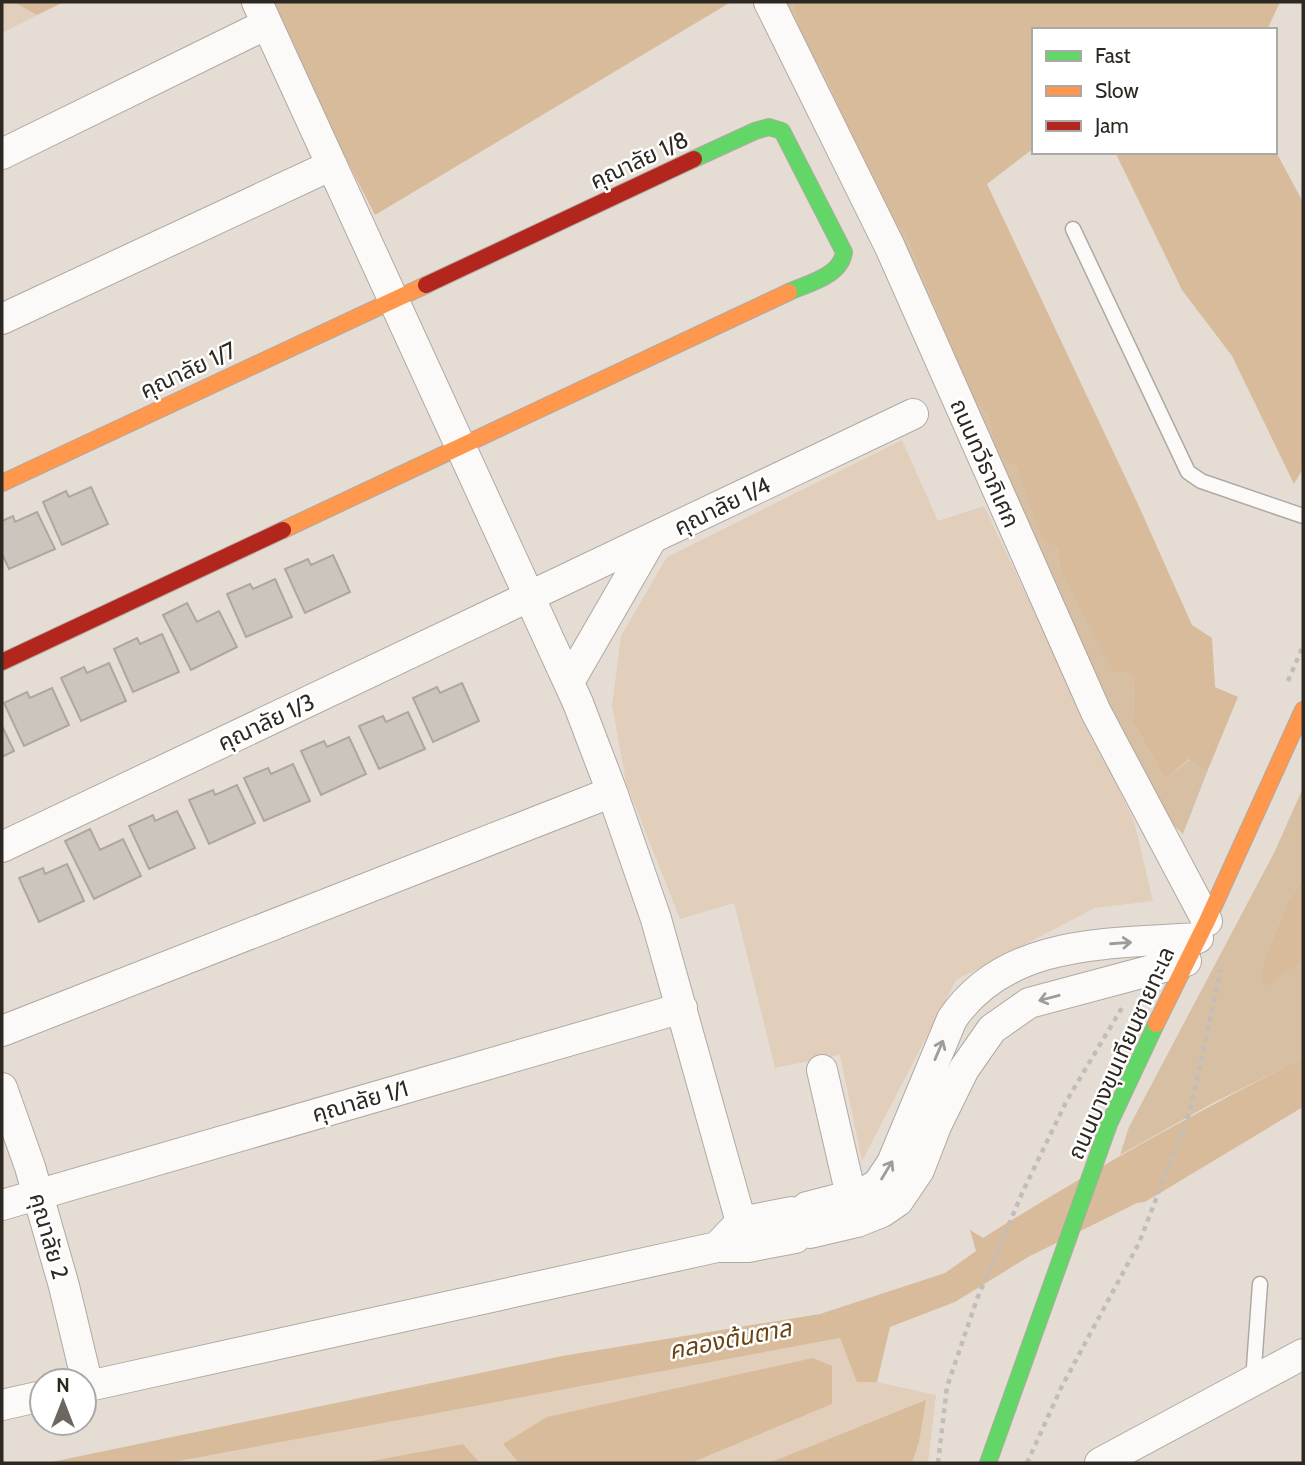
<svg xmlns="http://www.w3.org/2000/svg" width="1305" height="1465" font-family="Cabin,'Noto Sans Thai',sans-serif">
<rect width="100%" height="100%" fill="#e5ddd4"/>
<!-- green -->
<path fill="#e1cfbc" d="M2 2H14L37 15 2 33Z
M902 440 938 521 984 506 1134 821 1153 901 1095 908 956 980 862 1161 840 1055 775 1068 734 903 680 919 626 783 612 705 621 636 667 557Z
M840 1338 858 1382H877L936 1395 928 1463H912L919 1442 925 1401 769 1463H691L832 1404 503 1444 519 1463H480L463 1444 360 1463H168Z"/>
<!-- forest -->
<path fill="#d7bfa4" d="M774 2H792L803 44 822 69 890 222 904 231 971 396 988 414 996 455 1017 468 1025 488 1057 547 1060 568 1125 671 1133 677 1134 704 1132 721 1165 780 1190 759 1207 772 1183 834 1169 821 1148 795Z
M1302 790 1303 879 1287 903 1263 962V987L1303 961V1058L1211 1104 1120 1155 1129 1127 1275 851Z"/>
<!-- water -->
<path fill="#d7bb9b" d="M14 2H64L37 15Z
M265 2H731L375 215Z
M792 2H1280L1267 30H1034V148L987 184 1137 502 1192 625 1212 638 1215 687 1238 697 1207 772 1189 759 1165 780 1132 721 1134 704 1133 677 1125 671 1114 673 1060 568 1057 547 1041 537 1017 468 996 455 988 415 971 396 904 231 890 222 822 69 803 44Z
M1275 150 1303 202V468L1294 484 1232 356 1182 290 1115 152H1275Z
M1303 879V961L1263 988V962L1287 903Z
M1303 1058V1107L1145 1202 1137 1203 1028 1257 955 1302 890 1327 877 1382H857L840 1338 168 1463H47L562 1356 820 1314 945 1273 976 1251 970 1230 983 1238C1087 1173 1193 1113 1303 1058Z
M813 1358 832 1366V1404L691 1463H519L503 1444 547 1417Z
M926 1400 919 1442 912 1463H769Z
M463 1444 480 1463H360Z"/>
<!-- building -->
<path fill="#cbc5bd" stroke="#ada7a0" stroke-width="2" d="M91 487 108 524 62 545 43 502 66 491 69 497Z
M37 512 55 549 9 569 2 554V521L13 516 15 522Z
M333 555 350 592 305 613 285 569 308 559 311 565Z
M275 579 292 617 246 637 227 594 250 584 253 589Z
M187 603 197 622 219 611 237 647 191 670 163 615Z
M162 634 179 672 133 692 114 649 137 638 140 644Z
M109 663 126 701 81 721 61 678 84 667 87 673Z
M462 683 479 721 433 742 413 698 437 687 440 693Z
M52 688 69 725 24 746 4 703 27 692 30 698Z
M408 712 425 749 379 769 359 726 383 716 386 722Z
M2 726 14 751 2 757Z
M349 737 366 774 321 795 301 751 324 741 327 747Z
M293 764 310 801 264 821 244 778 268 768 271 774Z
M237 785 255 823 209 844 189 800 213 790 215 795Z
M177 811 195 848 149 869 129 826 153 815 155 821Z
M90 829 100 850 123 839 141 876 94 899 65 841Z
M67 864 84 901 39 922 19 878 43 868 45 874Z"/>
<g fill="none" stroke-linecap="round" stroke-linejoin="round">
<!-- lane casing -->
<g stroke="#b0a9a2" stroke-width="17">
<path id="lane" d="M1073 229 1188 472 1201 481 1303 516
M1253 1381 1260 1284"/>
</g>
<!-- street casing -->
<g stroke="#b0a9a2" stroke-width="32">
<path id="street" d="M257 2 578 703 612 792 656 919 748 1247
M769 2 890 247 1096 712 1207 921
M2 154 267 24
M2 319 332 165
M569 682 651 540
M2 847 913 414
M2 1031 612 792
M822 1070 855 1213
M2 1088 30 1167 64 1286 88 1386
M2 1205 682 1008
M807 1207 865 1192 878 1184 892 1163 952 1019C1007 938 1111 944 1198 938
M792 1212 741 1222 717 1247H748L795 1238
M810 1233 857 1222 882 1212 898 1201 919 1170 936 1126 964 1069 992 1029 1029 1003 1186 961
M84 1387 717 1247
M2 1405 42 1396
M1100 1463 1303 1354"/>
</g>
<!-- fast casing -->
<g stroke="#b0a9a2" stroke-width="18">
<path id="fast" d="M694 159 755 131 769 127 782 131 844 252C841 276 809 283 789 292
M988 1463 1109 1124 1156 1024"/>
</g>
<!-- slow casing -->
<g stroke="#b0a9a2" stroke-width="18">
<path id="slow" d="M2 483 426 285
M283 530 789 292
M1156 1024 1207 921 1303 710"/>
</g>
<!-- jam casing -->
<g stroke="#b0a9a2" stroke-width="18">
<path id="jam" d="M426 285 694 159
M2 662 283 530"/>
</g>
<!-- path -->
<path stroke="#c1beba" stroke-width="4.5" stroke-dasharray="5 5" stroke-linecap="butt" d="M1288 681 1303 646
M938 1463 947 1387 977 1299 1023 1191 1067 1100 1123 1006
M1027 1463 1061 1388 1139 1243 1190 1111 1221 969"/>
<!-- lane -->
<use href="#lane" stroke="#fbfaf9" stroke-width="14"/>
<!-- street -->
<use href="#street" stroke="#fbfaf9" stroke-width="30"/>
<!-- fast -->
<use href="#fast" stroke="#63d668" stroke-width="16"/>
<!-- slow -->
<use href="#slow" stroke="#ff974d" stroke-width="16"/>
<!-- jam -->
<use href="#jam" stroke="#b3261e" stroke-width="16"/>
</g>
<!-- one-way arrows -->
<defs><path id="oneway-shaft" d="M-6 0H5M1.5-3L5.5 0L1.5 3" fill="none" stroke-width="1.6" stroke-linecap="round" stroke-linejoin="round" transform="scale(1.75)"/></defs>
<g stroke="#9f9c98">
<use href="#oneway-shaft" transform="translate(1121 943) rotate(-4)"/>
<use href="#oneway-shaft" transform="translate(1049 998) rotate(165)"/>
<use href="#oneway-shaft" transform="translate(939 1050) rotate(-67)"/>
<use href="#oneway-shaft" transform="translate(887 1170) rotate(-59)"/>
</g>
<g text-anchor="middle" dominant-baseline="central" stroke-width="5" stroke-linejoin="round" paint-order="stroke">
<!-- street labels -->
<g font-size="23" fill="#2e2822" stroke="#fff">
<text transform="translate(639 160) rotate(-25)">คุณาลัย 1/8</text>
<text transform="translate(188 370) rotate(-25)">คุณาลัย 1/7</text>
<text transform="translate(985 463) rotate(66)">ถนนทวีธาภิเศก</text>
<text transform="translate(722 506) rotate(-26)">คุณาลัย 1/4</text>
<text transform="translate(266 722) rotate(-25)">คุณาลัย 1/3</text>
<text transform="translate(1121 1053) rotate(-66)">ถนนบางขุนเทียนชายทะเล</text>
<text transform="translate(360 1101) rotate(-16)">คุณาลัย 1/1</text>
<text transform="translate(49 1236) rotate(74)">คุณาลัย 2</text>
</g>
<!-- water labels -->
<g font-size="24" font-style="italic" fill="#6a4514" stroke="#fff">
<text transform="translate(730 1339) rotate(-11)">คลองต้นตาล</text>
</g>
</g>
<!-- border -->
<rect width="1305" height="1465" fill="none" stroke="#2e2822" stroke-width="7"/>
<!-- legend -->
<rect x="1032" y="28" width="245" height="126" fill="#ffffff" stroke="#aba9a7" stroke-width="2"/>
<rect x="1046" y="51" width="35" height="10" fill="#63d668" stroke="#aba9a7" stroke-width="2"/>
<text x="1095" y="63" font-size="21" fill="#2e2822">Fast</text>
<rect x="1046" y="86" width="35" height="10" fill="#ff974d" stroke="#aba9a7" stroke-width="2"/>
<text x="1095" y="98" font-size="21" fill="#2e2822">Slow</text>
<rect x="1046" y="121" width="35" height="10" fill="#b3261e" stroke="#aba9a7" stroke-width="2"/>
<text x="1095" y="133" font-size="21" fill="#2e2822">Jam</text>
<!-- north arrow -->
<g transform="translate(63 1402)"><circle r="33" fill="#ffffff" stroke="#aba9a7" stroke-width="2"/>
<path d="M0-5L12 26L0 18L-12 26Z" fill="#6e6760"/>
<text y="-10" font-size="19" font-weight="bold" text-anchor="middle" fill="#2e2822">N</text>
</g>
</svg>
